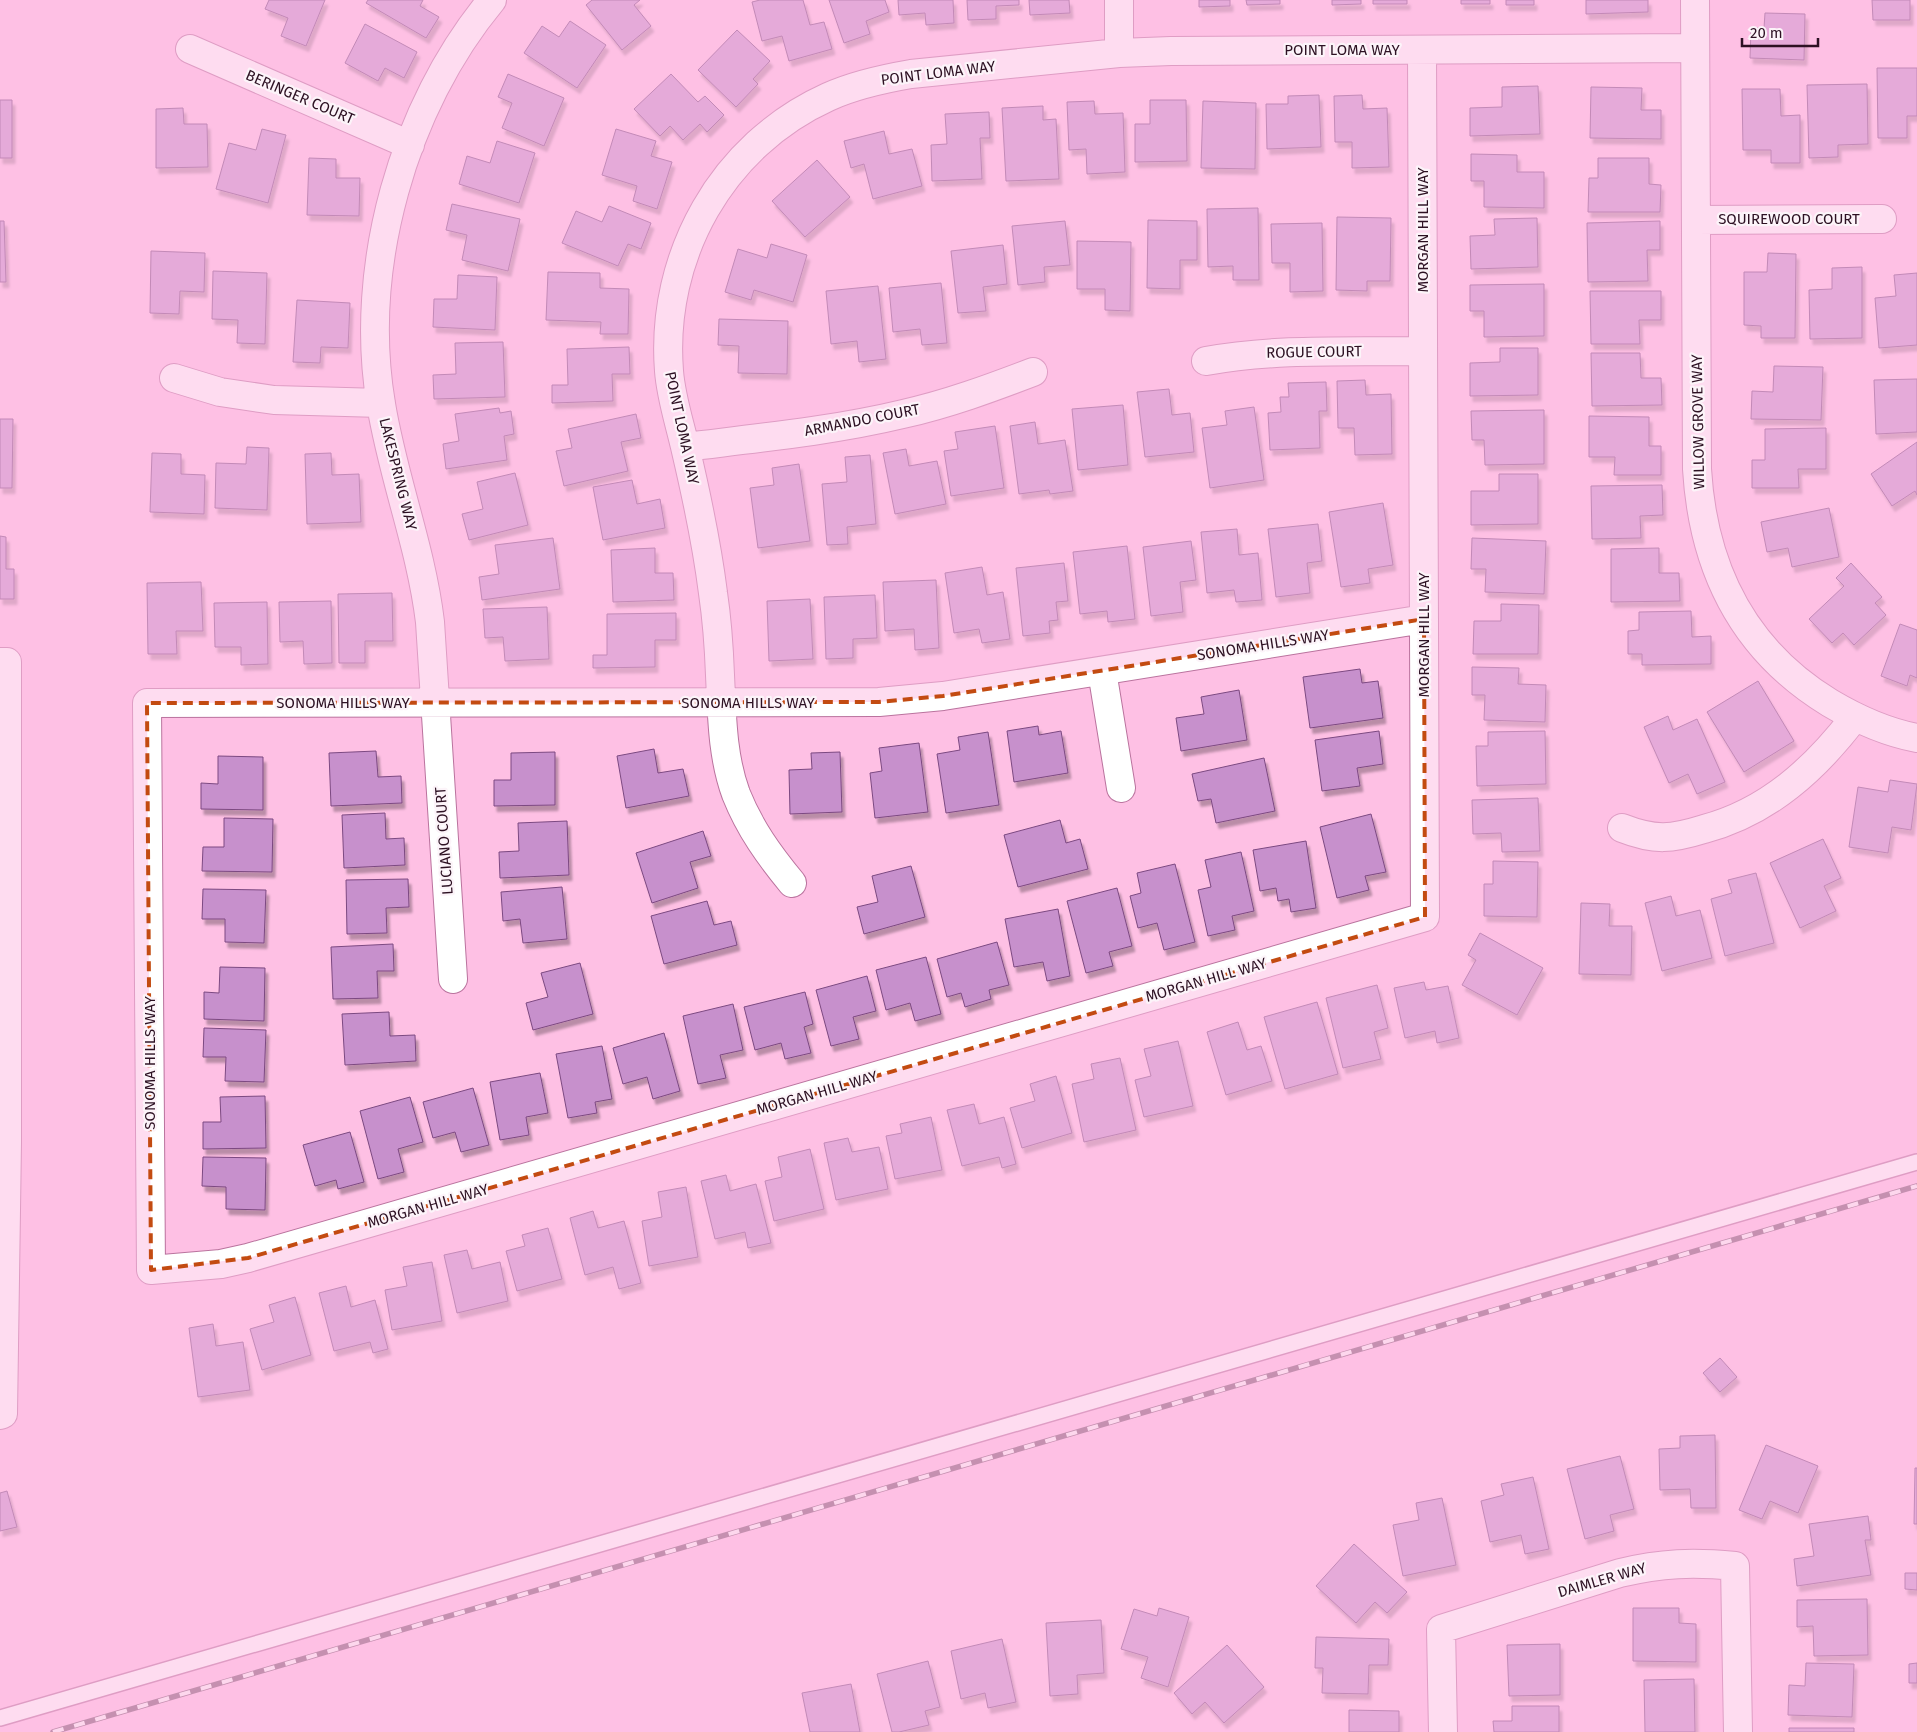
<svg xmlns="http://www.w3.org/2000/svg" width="1917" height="1732" font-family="'Fira Sans',sans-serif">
<defs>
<filter id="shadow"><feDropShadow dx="3" dy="5.5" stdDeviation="1" flood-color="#0004"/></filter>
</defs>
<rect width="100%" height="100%" fill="#fec0e4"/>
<!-- building -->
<path fill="#c790cc" stroke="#7c4981" filter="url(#shadow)" d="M269 0H325L306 46 281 36 288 18 265 9Z
M368 0H423L420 6 439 17 426 38 366 3Z
M592 0H640L634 5 651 26 622 50 586 5Z
M760 0H803L810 25 824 22 832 49 789 61 782 36 762 41 752 2Z
M829 0H885L889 12 866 21 870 34 844 43Z
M898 0H953L954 23 926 25 925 13 899 15Z
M967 0H1019V5L996 6V19L968 20Z
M1029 0H1069L1070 13 1030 15Z
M1199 0H1230V6L1199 7Z
M1246 0H1280V4L1247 5Z
M1332 0H1361V4L1332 5Z
M1373 0H1407V4H1373Z
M1461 0H1490V4H1461Z
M1506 0H1534V5H1506Z
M1586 0H1648V12L1586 14Z
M1872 0H1910V20H1873Z
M1765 13 1805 14 1804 60 1750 58 1751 28H1764Z
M570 21 606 45 577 88 524 53 542 26 559 37Z
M365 24 417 52 404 78 385 68 378 81 345 63Z
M737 30 770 61 753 79 758 84 736 107 698 70Z
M1877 68H1917V116H1907V138H1878Z
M508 74 564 98 544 146 502 128 512 103 498 97Z
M671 74 698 102 705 96 724 115 707 132 700 124 683 140 670 126 660 136 634 109Z
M1867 84 1868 144 1838 145V157L1809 158 1807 85Z
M1538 86 1540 134 1470 136V108L1502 107V87Z
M1591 87 1642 88 1641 110H1661V139L1590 138Z
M1742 89H1780L1781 116 1800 115V163H1771V150H1743Z
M1319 95 1321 147 1267 149 1266 104H1288V96Z
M1362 95 1363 109 1387 108 1389 167 1352 168V142H1335L1334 96Z
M0 100H12V158H0Z
M1150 100H1186L1187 161 1135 162V124H1150Z
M1094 101 1095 114 1123 113 1125 172 1087 174 1086 149 1069 150 1067 102Z
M1203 101 1256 103 1255 169 1201 168Z
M1043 106V120L1056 119 1059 179 1006 181 1002 108Z
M183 108 184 124H207L208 167 156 168V109Z
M989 112 990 138H980L982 179 932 181 931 145 947 144 945 114Z
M262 129 286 135 268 203 216 189 229 143 256 150Z
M616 129 656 141 651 156 672 162 657 209 633 201 637 186 602 175Z
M884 131 889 154 912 149 922 186 873 199 864 164 851 168 844 141Z
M497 141 535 153 519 203 459 184 467 156 490 163Z
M1471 154 1517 155V172H1544V208L1484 207V181H1471Z
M309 158 336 159V178H360L359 216 307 215Z
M1598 158H1649V184L1661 185 1660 212H1588L1589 178H1598Z
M817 160 850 197 805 237 772 201Z
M452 204 520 219 508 271 462 260 467 235 446 230Z
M609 206 651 223 641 249 628 244 618 266 562 243 576 211 602 222Z
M1258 208 1259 280H1233V266L1208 267 1207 209Z
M1337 217 1391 218 1390 281H1367V291L1336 290Z
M1537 218 1538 267 1471 269 1470 236 1495 235 1494 219Z
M1148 220 1197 221V260H1180V289L1147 288Z
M0 221H4L6 282H0Z
M1065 221 1070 265 1044 267 1045 282 1018 285 1012 226Z
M1660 221V250H1647L1648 281 1588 282 1587 223Z
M1322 223 1323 291 1290 292V263H1272L1271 224Z
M1077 241 1131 242 1130 311 1105 310V289H1077Z
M771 244 807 255 793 302 754 290 751 300 725 292 738 249 767 258Z
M1003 245 1007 284 983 287 986 311 958 313 951 251Z
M151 251 205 253 204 292 180 291 179 314 150 313Z
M1768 253 1796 254 1795 338H1761V326L1744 325V272H1767Z
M1862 267V338L1810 339 1809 290 1832 289V268Z
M213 271 267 273 265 344 237 343 238 320 212 319Z
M548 272 600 273V288L629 289 628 334H600L601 322 546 320Z
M1917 273V345L1879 348 1875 298 1896 296 1894 275Z
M458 275 497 277 495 330 433 327 434 299H457Z
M941 283 947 343 922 345 920 329 893 332 889 288Z
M1544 284V336L1484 337V311H1470V285Z
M878 286 886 359 859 362 857 341 831 344 826 291Z
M1590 291H1661V320H1639L1640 344H1591Z
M297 300 350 303 348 348 321 347 320 363 293 362Z
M719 319 788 321 787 374 738 373 739 346 718 345Z
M503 342 505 397 434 399 433 375 456 374 455 343Z
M629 347 630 374H612L613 401 552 403V385H568L567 349Z
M1500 348H1538V395L1470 396V363L1500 362Z
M1591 353H1640L1641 378H1661L1662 405 1592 406Z
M1774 366 1823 367 1821 420 1751 419 1752 391 1773 392Z
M1917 379V432L1876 434 1874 380Z
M1365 380 1366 395 1391 394 1392 454 1355 455 1354 428H1338L1337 381Z
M1326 382 1327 411H1319L1320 448 1270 450 1268 413 1281 412 1280 397H1289L1288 383Z
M1169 389 1172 415 1190 413 1194 452 1145 457 1137 392Z
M1123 405 1128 465 1078 470 1072 409Z
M1254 407 1264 480 1210 488 1202 428 1227 425 1225 411Z
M499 408 500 413 511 411 514 434 504 436 507 460 446 469 443 444 459 441 455 414Z
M1544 410V464L1485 465 1484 440H1472L1471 411Z
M636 414 641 438 621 442 628 471 564 486 556 451 572 448 568 429Z
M1589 416 1649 417V446H1661V475H1614L1615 457H1589Z
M0 419H13L12 488H0Z
M1035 422 1038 444 1065 440 1073 491 1050 494 1049 490 1019 494 1010 426Z
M995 426 1004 488 951 496 944 451 958 449 955 432Z
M1826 428V469H1798L1799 488H1752V460H1765V429Z
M1917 442V495L1915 491 1892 506 1871 474Z
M247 447 269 448 267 510 215 508 216 463 246 464Z
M906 449 909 466 937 461 946 504 895 514 883 453Z
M152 453 181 454V474L205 475 204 514 150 512Z
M331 453 332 475 359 474 361 522 307 524 305 454Z
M870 455 876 524 847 527 848 544 827 545 822 484 847 482 845 457Z
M799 464 810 541 758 548 750 488 774 485 772 468Z
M515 473 528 525 469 540 462 514 483 509 477 482Z
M1499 474H1538V524L1471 525V491H1499Z
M632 480 637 504 660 499 665 528 603 540 593 487Z
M1662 485 1663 515 1640 516 1641 538 1592 539 1591 486Z
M1383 503 1393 565 1368 569 1370 583 1341 587 1329 512Z
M1829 508 1839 557 1792 567 1788 548 1767 552 1761 522Z
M1318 524 1322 561 1307 563 1310 593 1276 597 1268 529Z
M1237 529 1239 555 1258 553 1262 600 1236 602 1234 590 1207 593 1201 532Z
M0 536 6 537V569H14V599H0Z
M553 538 560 589 482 600 479 577 499 574 495 545Z
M1472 538 1546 541 1544 594 1485 592 1486 569H1471Z
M1191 541 1196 580 1180 582 1183 612 1151 616 1143 547Z
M1127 546 1135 619 1108 622 1107 611 1080 614 1073 552Z
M655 548V573H673L674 600 613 602 611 550Z
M1659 548V573H1679L1680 601 1611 602V549Z
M1064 563 1068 601 1056 602 1058 620 1049 621 1050 633 1023 636 1016 568Z
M1851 563 1882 597 1875 603 1886 615 1854 645 1843 633 1832 643 1809 619 1844 586 1836 578Z
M982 567 987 595 1003 592 1010 639 982 643 979 629 954 633 945 573Z
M936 580 939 648 915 650 914 629 885 631 883 582Z
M201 582 203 631H176L177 654H148L147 583Z
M392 593 393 641H365V663H339L338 594Z
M875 595 877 638 853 639V658L826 659 824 597Z
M810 599 813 659 769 661 767 601Z
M331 601 332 663 304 664 303 641 280 642 279 602Z
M267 602 268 664 241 665V647H215L214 603Z
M1501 604 1539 605 1538 654H1473L1474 621H1501Z
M547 607 549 659 505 661 503 637 485 638 483 609Z
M1691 611 1692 637 1711 636V664L1642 665V654H1628V631L1639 630V612Z
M676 613V640H655V667L593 668V655H607V614Z
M1900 624 1917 630V678L1910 675 1907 686 1881 676Z
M1472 667 1519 668 1518 684 1546 685 1545 722 1484 720 1485 695H1472Z
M1360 669 1362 683 1378 681 1383 718 1310 728 1303 677Z
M1758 681 1794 741 1744 772 1707 712Z
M1239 690 1247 740 1181 751 1176 718 1204 714 1201 697Z
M1668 716 1673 730 1697 719 1725 782 1697 794 1688 774 1669 783 1644 727Z
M1038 726 1039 735 1061 731 1068 773 1014 782 1007 731Z
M1379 731 1383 764 1357 768 1360 786 1322 791 1315 740Z
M1545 731 1546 784 1477 786 1476 746H1488V732Z
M988 732 999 805 946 813 937 754 960 750 958 737Z
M919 743 928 812 875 818 870 773 882 771 879 748Z
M654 749 658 773 683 769 689 796 626 808 617 756Z
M376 751 378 777 401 776 402 803 331 806 329 753Z
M555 752V805L494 806V780H511V753Z
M840 752 842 812 790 814 789 770 812 769 811 753Z
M218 756 263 757V810L201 809V783L218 784Z
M1264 758 1275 811 1216 823 1211 799 1198 801 1192 774Z
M1890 780 1917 784 1911 830 1892 827 1888 853 1849 847 1858 787 1888 792Z
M1538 798 1540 851 1502 852 1501 833 1473 834 1472 800Z
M385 813 386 839 404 838 405 865 344 868 342 815Z
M1371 814 1386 872 1365 876 1369 890 1337 898 1320 827Z
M224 818 273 819 272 872 202 871 203 847H224Z
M1060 820 1066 843 1080 839 1088 869 1018 887 1004 835Z
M567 821 569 875 500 878 499 852 519 851 518 823Z
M703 831 711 856 690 862 698 888 652 903 636 853Z
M1823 839 1841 878 1824 886 1836 911 1800 928 1770 863Z
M1306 841 1316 908 1291 912 1289 899 1278 901 1276 888 1260 891 1253 850Z
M1241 852 1254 911 1232 916 1235 930 1208 936 1198 890 1211 887 1205 860Z
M1493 861 1538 862 1537 917 1484 916V884H1493Z
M1175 864 1195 942 1164 950 1157 923 1138 928 1130 896 1141 893 1137 873Z
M911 866 925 917 864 934 857 907 878 902 872 876Z
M1756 873 1774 943 1725 956 1711 899 1732 893 1728 880Z
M408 879 409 907 386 908 387 933 347 934 346 880Z
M562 887 567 939 523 943 520 919 503 921 501 892Z
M1117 888 1132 946 1109 952 1113 966 1086 973 1067 901Z
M203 889 266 890 264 943 225 942V919H202Z
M1671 896 1676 916 1700 910 1712 958 1662 971 1645 903Z
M707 901 714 925 731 921 737 945 664 964 651 916Z
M1581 903 1610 904 1609 926H1632L1631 975 1579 974Z
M1058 909 1070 976 1047 981 1043 962 1014 967 1005 919Z
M1480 933 1543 968 1517 1015 1462 985 1476 960 1468 955Z
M997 942 1009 985 989 990 991 999 965 1007 961 993 947 997 937 959Z
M393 944 394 971H377L378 998 333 999 331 947Z
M926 957 941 1014 915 1021 910 1003 886 1010 876 970Z
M580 963 593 1014 533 1030 526 1003 548 997 541 973Z
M220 967 265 968 264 1021 204 1019V992L219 993Z
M867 976 876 1011 853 1017 859 1039 831 1046 816 990Z
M1424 982 1426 990 1448 986 1459 1038 1437 1043 1435 1031 1405 1038 1394 988Z
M1377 985 1388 1028 1374 1032 1381 1059 1343 1068 1326 998Z
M805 992 813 1024 804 1027 811 1053 785 1059 781 1043 755 1050 744 1007Z
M1317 1002 1338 1074 1285 1089 1264 1017Z
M733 1004 743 1050 720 1055 726 1078 698 1084 683 1016Z
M389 1012 390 1036 415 1035 416 1061 345 1065 342 1014Z
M1238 1022 1247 1050 1261 1046 1272 1081 1226 1095 1207 1032Z
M204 1028 266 1030 264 1082 225 1081 226 1057H203Z
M664 1033 680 1091 653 1099 647 1077 623 1084 613 1048Z
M1178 1041 1193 1106 1144 1117 1135 1080 1151 1076 1144 1049Z
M602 1046 612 1099 595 1102 597 1113 568 1118 556 1054Z
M1120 1058 1136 1130 1084 1142 1072 1084 1094 1079 1091 1064Z
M540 1073 548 1113 526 1117 529 1135 500 1140 490 1082Z
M1056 1076 1072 1133 1022 1148 1010 1108 1035 1101 1030 1084Z
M473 1088 489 1145 461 1152 455 1132 433 1138 423 1102Z
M265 1096 266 1148 203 1149V1122H221L220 1097Z
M410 1097 423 1142 398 1149 404 1172 378 1179 360 1111Z
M974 1104 979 1124 1004 1117 1016 1164 1002 1168 999 1157 962 1166 947 1110Z
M931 1117 942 1170 895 1179 886 1136 902 1133 900 1124Z
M350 1132 364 1182 338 1189 336 1180 315 1186 303 1145Z
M848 1138 852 1152 879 1147 888 1189 836 1200 824 1143Z
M810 1149 824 1209 774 1221 765 1181 782 1177 778 1157Z
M203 1157 266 1158 265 1210 226 1209V1187L202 1186Z
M726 1175 730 1191 756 1184 771 1243 748 1248 745 1232 715 1239 701 1181Z
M686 1187 698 1257 649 1266 642 1221 662 1217 658 1192Z
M593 1211 598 1228 624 1221 641 1283 619 1289 613 1267 585 1275 570 1218Z
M548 1228 562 1279 517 1291 506 1251 525 1246 522 1235Z
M467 1250 472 1269 500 1262 508 1301 457 1313 444 1255Z
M432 1262 442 1321 392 1330 385 1290 407 1286 403 1267Z
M346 1286 351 1307 375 1300 388 1349 373 1353 370 1342 334 1351 319 1293Z
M295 1297 311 1355 262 1370 250 1329 274 1322 269 1305Z
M213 1324 216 1346 243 1342 250 1390 198 1397 189 1328Z
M1720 1358 1737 1377 1720 1392 1703 1373Z
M1715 1435 1716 1508H1691L1690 1489 1660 1490 1659 1449 1680 1448V1436Z
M1766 1445 1818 1466 1798 1513 1770 1501 1762 1519 1739 1510Z
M1620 1456 1634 1509 1610 1515 1614 1531 1585 1539 1567 1469Z
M1915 1468H1917V1524H1914Z
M1533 1477 1549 1549 1525 1554 1521 1535 1490 1542 1481 1501 1504 1495 1501 1484Z
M7 1491 17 1527 0 1531V1493Z
M1442 1498 1456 1565 1403 1576 1393 1525 1419 1520 1416 1503Z
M1868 1516 1871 1540H1865L1871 1575 1797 1586 1794 1559 1814 1556 1809 1524Z
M1354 1544 1407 1592 1387 1613 1375 1602 1356 1623 1316 1586Z
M1905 1573H1917V1590L1905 1589Z
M1867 1599 1868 1655 1814 1656 1813 1626 1797 1627V1600Z
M1159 1608 1189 1617 1168 1687 1141 1678 1148 1657 1121 1649 1134 1609 1157 1616Z
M1633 1608H1679V1623L1696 1624V1662L1633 1661Z
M1101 1620 1104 1673 1077 1675 1078 1694 1050 1696 1046 1623Z
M1316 1637 1389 1639 1388 1665H1369L1368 1694 1322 1693 1323 1668H1315Z
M1002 1639 1016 1702 988 1708 985 1693 961 1699 951 1651Z
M1560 1644V1695L1509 1696 1507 1645Z
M1227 1645 1264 1687 1224 1723 1205 1702 1192 1714 1174 1693Z
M928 1661 940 1707 925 1711 929 1725 899 1732H892L877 1674Z
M1806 1663 1854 1664 1852 1717 1788 1715 1789 1685 1805 1686Z
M1917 1663V1683H1909V1664Z
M1694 1679 1695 1732H1645L1644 1680Z
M851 1684 860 1732H810L802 1693Z
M1512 1706H1559V1732H1494L1493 1721H1512Z
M1349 1710 1399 1711V1732H1349Z
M1789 1728H1854V1732H1789Z"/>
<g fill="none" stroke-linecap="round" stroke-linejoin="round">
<!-- service casing -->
<g stroke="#ba739e" stroke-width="18">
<path id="service" d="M0 1718 1917 1162"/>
</g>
<!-- minor casing -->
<g stroke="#ba739e" stroke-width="30">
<path id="minor" d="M1119 0V53
M1695 0 1697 469C1703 569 1743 650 1830 703 1857 719 1885 732 1917 738
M190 49 410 145
M1422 50 1425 917 248 1258 221 1264 151 1270 147 703 879 702 943 696 1424 619
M1696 220 1882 219
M1206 361C1277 348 1351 352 1423 351
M174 378 220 392 274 400 381 403
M685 447C758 438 832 431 903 414 948 404 991 388 1033 372
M0 662H7V1142L3 1414 0 1415
M1102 671 1121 788
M1622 828C1655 841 1672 839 1704 829 1768 812 1815 769 1854 718
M792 883C769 855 750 829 736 794 722 756 722 715 720 675 719 648 717 620 713 593 707 545 697 498 686 451 680 424 671 398 669 371 660 256 722 145 828 97 854 85 882 79 911 74L1119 53 1171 51 1695 48
M453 979 430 622C421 547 393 478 381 404 358 267 403 107 492 0
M1443 1732 1441 1629 1620 1573C1662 1563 1693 1562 1735 1566L1738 1732"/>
</g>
<!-- service -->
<use href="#service" stroke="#fff" stroke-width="15"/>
<!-- minor -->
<use href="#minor" stroke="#fff" stroke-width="28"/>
<!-- rail casing -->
<g stroke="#815771" stroke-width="5.5">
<path id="rail" d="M53 1732 1917 1186"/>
</g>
<!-- rail -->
<use href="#rail" stroke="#fcf4f9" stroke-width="4" stroke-dasharray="11" stroke-linecap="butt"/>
</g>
<!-- marked area -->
<path d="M0 0H1917V1732H0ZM1424 619 1425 917 248 1258 151 1270 147 703 879 702 943 696Z" fill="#fec0e4" fill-opacity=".55" fill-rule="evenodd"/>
<path fill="none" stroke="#c34b11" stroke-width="4" stroke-dasharray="10 6" stroke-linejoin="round" d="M1424 619 1425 917 248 1258 151 1270 147 703 879 702 943 696Z"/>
<g text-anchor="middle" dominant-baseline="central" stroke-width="4.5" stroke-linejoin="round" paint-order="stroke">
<!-- street labels -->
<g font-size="15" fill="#2d1123" stroke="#fcf4f9">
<text x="1342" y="50">POINT LOMA WAY</text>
<text transform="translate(938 73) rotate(-7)">POINT LOMA WAY</text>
<text transform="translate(300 97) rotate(23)">BERINGER COURT</text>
<text x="1789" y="219">SQUIREWOOD COURT</text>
<text transform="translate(1423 230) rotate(-90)">MORGAN HILL WAY</text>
<text transform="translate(1314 352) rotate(-1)">ROGUE COURT</text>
<text transform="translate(862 420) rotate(-11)">ARMANDO COURT</text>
<text transform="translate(1698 422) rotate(-91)">WILLOW GROVE WAY</text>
<text transform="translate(682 428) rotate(78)">POINT LOMA WAY</text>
<text transform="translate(398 474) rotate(76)">LAKESPRING WAY</text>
<text transform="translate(1424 635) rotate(-90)">MORGAN HILL WAY</text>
<text transform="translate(1263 645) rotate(-9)">SONOMA HILLS WAY</text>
<text x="343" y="703">SONOMA HILLS WAY</text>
<text x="748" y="703">SONOMA HILLS WAY</text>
<text transform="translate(444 841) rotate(-94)">LUCIANO COURT</text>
<text transform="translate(1206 980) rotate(-16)">MORGAN HILL WAY</text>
<text transform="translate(150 1063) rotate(-90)">SONOMA HILLS WAY</text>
<text transform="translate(817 1093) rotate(-16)">MORGAN HILL WAY</text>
<text transform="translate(428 1206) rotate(-16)">MORGAN HILL WAY</text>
<text transform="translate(1602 1580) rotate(-16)">DAIMLER WAY</text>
</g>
</g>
<!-- scale -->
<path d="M1742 38v8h76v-8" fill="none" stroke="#2d1123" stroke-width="2.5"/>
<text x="1750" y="38" font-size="15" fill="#2d1123" stroke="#fcf4f9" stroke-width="4" paint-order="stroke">20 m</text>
</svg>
